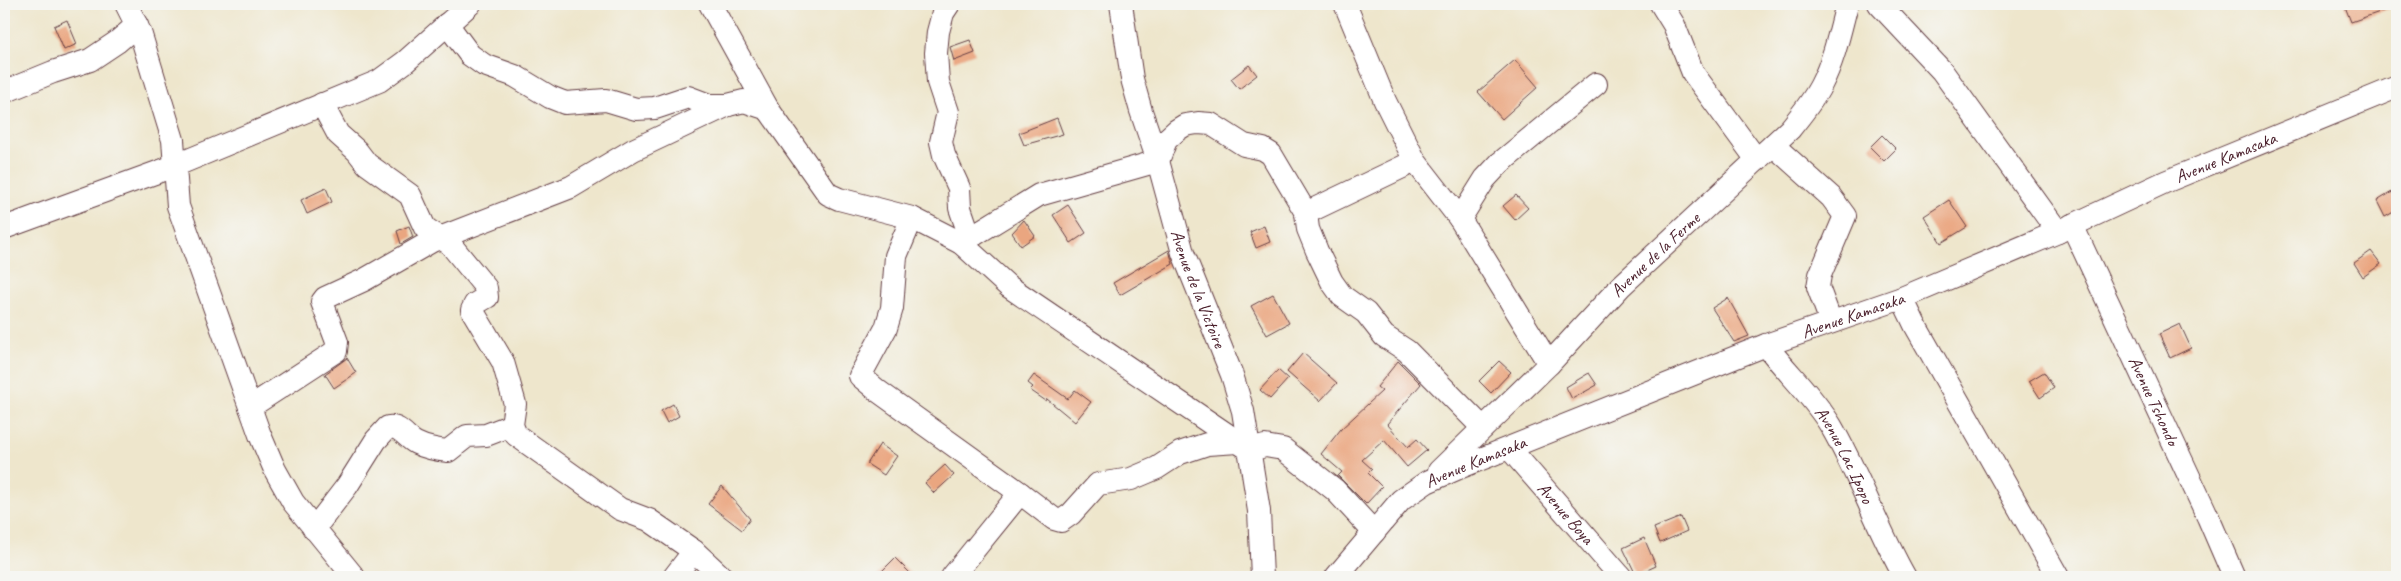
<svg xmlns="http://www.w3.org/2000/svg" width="2401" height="581" font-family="Caveat,sans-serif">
<rect width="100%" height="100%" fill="#f6f6f2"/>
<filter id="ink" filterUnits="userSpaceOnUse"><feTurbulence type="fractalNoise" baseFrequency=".02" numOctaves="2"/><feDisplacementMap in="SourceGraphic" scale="10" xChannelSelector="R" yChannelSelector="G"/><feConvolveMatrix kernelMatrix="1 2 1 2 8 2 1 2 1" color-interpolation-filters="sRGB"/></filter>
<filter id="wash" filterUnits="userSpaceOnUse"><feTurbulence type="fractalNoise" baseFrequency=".0096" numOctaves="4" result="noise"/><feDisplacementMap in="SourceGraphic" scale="20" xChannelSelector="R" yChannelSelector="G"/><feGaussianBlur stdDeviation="1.12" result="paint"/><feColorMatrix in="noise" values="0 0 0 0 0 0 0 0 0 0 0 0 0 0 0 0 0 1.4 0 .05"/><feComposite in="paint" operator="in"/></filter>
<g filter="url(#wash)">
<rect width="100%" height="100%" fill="#eee6cc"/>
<g id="blocks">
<!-- building -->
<path fill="#eaa680" d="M2344 4H2397V6L2351 22Z
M67 20 77 44 64 50 54 26Z
M970 40 975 53 954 61 950 47Z
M1515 60 1538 87 1502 119 1478 92Z
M1249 65 1257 75 1239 89 1231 79Z
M1057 118 1063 134 1024 145 1019 133Z
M1882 135 1896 149 1884 161 1870 147Z
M326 188 332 202 307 214 301 200Z
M2392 192 2397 201V210L2385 217 2377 201Z
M1516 195 1528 208 1515 220 1503 206Z
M1949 200 1967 227 1941 243 1924 216Z
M1068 205 1086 233 1071 243 1053 215Z
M1024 220 1035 236 1021 246 1012 233Z
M409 226 413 237 401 244 397 231Z
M1264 226 1270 242 1256 248 1250 232Z
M1169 250 1173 264 1120 295 1113 283Z
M2371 251 2381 264 2363 277 2354 263Z
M1273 294 1289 323 1267 335 1251 306Z
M1728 298 1749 336 1734 342 1712 308Z
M2180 324 2191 348 2170 358 2159 334Z
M1303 353 1337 383 1320 401 1287 372Z
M347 358 356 373 334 388 325 374Z
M1398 361 1421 384 1387 424 1408 447 1417 439 1427 450 1407 467 1384 440 1362 460 1372 469 1368 473 1382 487 1366 504 1338 476 1342 472 1321 454 1341 429 1382 391 1377 387Z
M1499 361 1511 372 1491 393 1479 381Z
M1278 370 1288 379 1270 399 1260 390Z
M2044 372 2054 388 2040 398 2029 381Z
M1589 373 1597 385 1572 399 1566 387Z
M1034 375 1068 399 1075 390 1091 402 1075 422 1047 399 1046 401 1030 390 1033 387 1028 383Z
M673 404 679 416 667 423 661 411Z
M880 444 897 456 884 475 867 464Z
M945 465 954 475 934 493 925 483Z
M722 486 750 519 742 530 708 504Z
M1681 517 1687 531 1660 543 1654 528Z
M1644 538 1656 566 1636 575 1623 548Z
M895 558 914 577H876Z"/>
</g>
</g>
<g filter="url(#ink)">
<use href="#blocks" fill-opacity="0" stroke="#633d43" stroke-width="1"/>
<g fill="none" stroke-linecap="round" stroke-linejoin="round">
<!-- minor casing -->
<g stroke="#633d43" stroke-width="24">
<g id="minor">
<path d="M126 4 140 32 173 140 178 206 260 435 275 470 293 502 354 577"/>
<path d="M710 4 768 109 828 194 839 199 912 218 961 243 1008 286 1250 450 1265 446 1283 449 1335 490 1374 532"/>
<path d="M949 4 943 13 938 32 936 53 938 82 948 112 941 142 944 155 959 188 960 208 970 237"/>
<path id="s1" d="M1121 4 1132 79 1141 111 1158 161 1183 253 1232 375 1243 411 1259 511 1262 577"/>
<path d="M1345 4 1385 101 1415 161 1460 219 1549 364"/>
<path d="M1661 4 1674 25 1693 73 1757 160"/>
<path d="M1879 4 1942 71 2058 232"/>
<path d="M447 24 470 55 484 65 515 76 550 97 565 103 606 100 636 109 655 108 688 97 709 105H728L744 101 768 109"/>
<path d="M4 92 53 72 90 60 117 42 137 25"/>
<path d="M322 104 338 134 357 151 367 164 410 195 425 228 450 244 486 288 487 297 475 304 472 310 503 362 515 404 512 425 516 435 620 509 649 520 694 551 722 577"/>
<path d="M1773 145 1831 197 1845 216 1820 275 1818 287 1831 322"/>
<path d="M1306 213 1415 161"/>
<path d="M912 218 896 256 892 308 886 328 860 376 878 391 1020 493 952 577"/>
<path d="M1460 219 1485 179 1500 163 1596 84"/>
<path id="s2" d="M2072 225 2208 517 2234 577"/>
<path d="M4 228 174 166 379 81 405 62 470 4"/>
<path d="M961 243 1039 195 1158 161 1166 140 1177 130 1185 125 1198 123 1211 124 1244 145 1263 149 1271 154 1306 213 1308 229 1317 251 1332 282 1342 296 1366 313 1384 336 1407 351 1483 428"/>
<path d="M1902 298 1915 325 2058 577"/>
<path id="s3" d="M1766 345C1787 373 1813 396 1831 426 1859 474 1877 528 1905 577"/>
<path d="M250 407 336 351 337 342 322 302 325 298 364 280 432 241 571 187 633 150 728 105"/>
<path id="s4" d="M1510 449 1621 577"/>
<path id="s5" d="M1439 471 1549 364 1620 287 1790 129C1801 115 1813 101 1821 85 1834 60 1840 31 1847 4"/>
<path d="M1020 493 1054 519 1061 521 1071 514 1098 484 1131 479 1157 468 1180 453 1207 444 1238 442"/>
<path d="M314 529 347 486 376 440 388 427C400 425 406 438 416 443 426 448 437 450 448 451L467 436 486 435 512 425"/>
<path d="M674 577 694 551"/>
<path id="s6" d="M1336 577 1401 500 1427 482 1461 467 1766 345 1902 298 2058 232 2165 182 2397 87"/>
</g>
</g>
<!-- minor -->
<use href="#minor" stroke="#fff" stroke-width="22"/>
</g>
</g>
<g text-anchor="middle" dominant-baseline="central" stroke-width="4.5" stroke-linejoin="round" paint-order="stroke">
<!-- street labels -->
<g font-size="18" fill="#4a1f2b" stroke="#f6f6f2">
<text stroke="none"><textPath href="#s6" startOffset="995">Avenue Kamasaka</textPath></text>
<text stroke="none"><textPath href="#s5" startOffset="306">Avenue de la Ferme</textPath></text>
<text stroke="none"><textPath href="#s1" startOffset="296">Avenue de la Victoire</textPath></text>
<text stroke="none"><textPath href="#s6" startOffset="590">Avenue Kamasaka</textPath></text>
<text stroke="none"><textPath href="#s2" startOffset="194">Avenue Tshondo</textPath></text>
<text stroke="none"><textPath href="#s3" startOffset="136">Avenue Lac Ipopo</textPath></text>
<text stroke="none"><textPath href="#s6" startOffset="185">Avenue Kamasaka</textPath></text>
<text stroke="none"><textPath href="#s4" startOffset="85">Avenue Boya</textPath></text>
</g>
</g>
<!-- margin -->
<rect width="2401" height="581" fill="none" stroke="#f6f6f2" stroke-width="20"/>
</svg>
